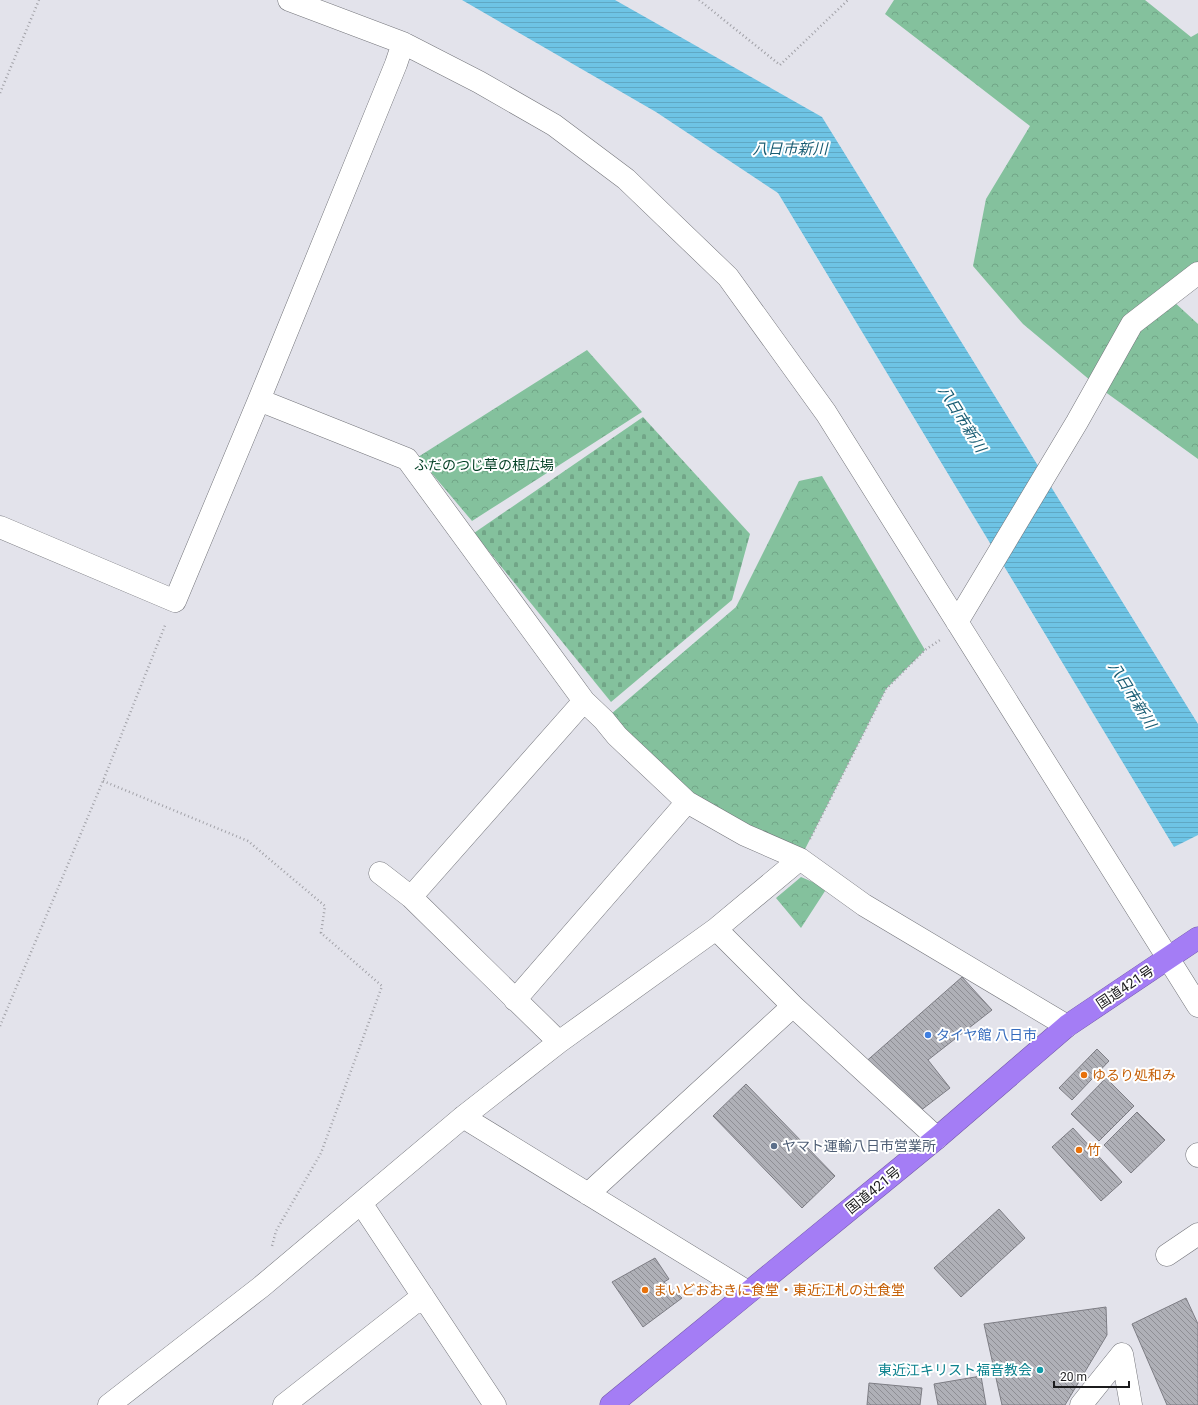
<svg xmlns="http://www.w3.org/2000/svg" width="1198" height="1405" font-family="Roboto,'Noto Sans JP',sans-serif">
<defs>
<pattern id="forest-crowns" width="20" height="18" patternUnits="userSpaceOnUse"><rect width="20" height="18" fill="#84c19d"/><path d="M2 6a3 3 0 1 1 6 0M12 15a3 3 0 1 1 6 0" fill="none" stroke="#71a587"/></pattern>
<pattern id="cemetery-stones" width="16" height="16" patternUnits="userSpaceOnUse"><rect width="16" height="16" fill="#84c19d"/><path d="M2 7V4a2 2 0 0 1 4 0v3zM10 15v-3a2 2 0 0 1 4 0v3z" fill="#71a587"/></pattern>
<pattern id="water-rules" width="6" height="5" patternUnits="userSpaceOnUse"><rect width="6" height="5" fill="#6ec4e5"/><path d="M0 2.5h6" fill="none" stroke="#5fa8c4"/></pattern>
<pattern id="building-back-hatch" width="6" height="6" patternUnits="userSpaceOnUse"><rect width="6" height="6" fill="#afb0b7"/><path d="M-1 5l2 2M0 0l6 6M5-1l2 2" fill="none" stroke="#8e8e94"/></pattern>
</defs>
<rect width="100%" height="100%" fill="#e3e3eb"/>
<!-- forest -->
<path fill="url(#forest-crowns)" d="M894 0H1145L1191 37 1198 33V267L1172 300 1198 324V459L1097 386 1023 324 973 266 986 199 1030 126 885 14Z
M587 350 642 412 472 521 418 457Z
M822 476 925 650 886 689 800 859 687 802 604 720 736 607 799 481Z
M801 877 827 888 801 928 776 898Z"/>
<!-- cemetery -->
<path fill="url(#cemetery-stones)" d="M643 417 750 534 732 600 611 702 474 533Z"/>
<!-- water -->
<path fill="url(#water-rules)" d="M462 0H615L822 117 1198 724V835L1174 847 778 193 656 112Z"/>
<!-- building -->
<path fill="url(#building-back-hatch)" stroke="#7d7d84" d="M962 977 992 1010 928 1060 950 1088 907 1121 862 1065Z
M1097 1049 1109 1061 1072 1100 1059 1088Z
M1106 1078 1134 1106 1099 1141 1071 1114Z
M746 1084 835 1176 802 1208 713 1116Z
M1137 1112 1165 1140 1131 1173 1104 1145Z
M1073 1128 1122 1182 1101 1201 1052 1147Z
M999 1209 1025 1238 961 1297 934 1268Z
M655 1258 669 1279 664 1282 682 1298 643 1327 612 1282Z
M1186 1298 1198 1324V1405H1167L1132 1324Z
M1106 1307 1107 1335 1065 1405H1002L984 1324Z
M981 1376 986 1405H938L934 1384Z
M869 1383 922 1388 920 1405H867Z"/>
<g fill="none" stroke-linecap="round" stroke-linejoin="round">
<!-- minor casing -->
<g stroke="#74757b" stroke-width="23">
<path id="minor" d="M289 0 403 43 479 82 554 125 626 179 728 277 826 413 1198 1006
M259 400 407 459 584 701 604 720 617 736 687 802 745 835 800 859 864 905 1067 1026
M0 527 175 601 259 400 396 64 403 43
M957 622 1077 422 1132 324 1198 273
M380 873 411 897 559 1042
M411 897 584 701
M716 929 793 1006
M515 1000 687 802
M463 1117 748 1292
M1198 1154 1197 1155 1198 1156
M588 1194 793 1006 937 1138
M361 1203 495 1405
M1167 1255 1198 1234
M109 1405 261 1287 463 1117 559 1042 716 929 800 859
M284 1405 423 1296
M1081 1405 1122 1354 1131 1405"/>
</g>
<!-- highway casing -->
<g stroke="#745ba9" stroke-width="23">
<path id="highway" d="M611 1405 937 1138 1067 1026 1198 938"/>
</g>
<!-- path -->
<path stroke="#a1a1a7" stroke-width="2.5" stroke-dasharray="1 3" stroke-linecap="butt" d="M699 0 780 65 848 0
M0 93 39 0
M103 781 248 841 325 906 321 933 382 986 321 1153 276 1231 272 1246
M810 839 886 689 925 650 940 640
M0 1026 103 781 166 623"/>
<!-- minor -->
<use href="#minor" stroke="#fff" stroke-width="22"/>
<!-- highway -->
<use href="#highway" stroke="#a47df5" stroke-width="22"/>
</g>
<!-- markers -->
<circle fill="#3f7fe0" stroke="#fff" stroke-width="1.5" cx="928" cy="1035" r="4"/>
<g fill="#e8710a" stroke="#fff" stroke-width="1.5">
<circle cx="1084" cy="1075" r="4"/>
<circle cx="1079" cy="1150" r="4"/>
<circle cx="645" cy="1290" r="4"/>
</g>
<circle fill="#5c6f8a" stroke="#fff" stroke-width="1.5" cx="774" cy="1146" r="4"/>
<circle fill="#0f9aa8" stroke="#fff" stroke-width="1.5" cx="1040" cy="1370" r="4"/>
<g text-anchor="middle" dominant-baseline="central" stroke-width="4" stroke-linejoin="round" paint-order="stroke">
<!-- park labels -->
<g font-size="14" fill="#023f24" stroke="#fff">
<text x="484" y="465">ふだのつじ草の根広場</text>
</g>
<!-- street labels -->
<g font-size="14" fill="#1b1b1d" stroke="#fff">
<text transform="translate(1125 987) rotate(-34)">国道421号</text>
<text transform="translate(873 1190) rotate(-39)">国道421号</text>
</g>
<!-- shop labels -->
<g font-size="14" fill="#366cbe" stroke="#fff" text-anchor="start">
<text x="936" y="1035">タイヤ館 八日市</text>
</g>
<!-- food labels -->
<g font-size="14" fill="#c56008" stroke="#fff" text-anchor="start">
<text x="1092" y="1075">ゆるり処和み</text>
<text x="1087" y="1150">竹</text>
<text x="653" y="1290">まいどおおきに食堂・東近江札の辻食堂</text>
</g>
<!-- service labels -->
<g font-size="14" fill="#4e5e75" stroke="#fff" text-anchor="start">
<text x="782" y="1146">ヤマト運輸八日市営業所</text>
</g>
<!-- culture labels -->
<g font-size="14" fill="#0d838f" stroke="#fff" text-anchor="end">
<text x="1032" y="1370">東近江キリスト福音教会</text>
</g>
<!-- water labels -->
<g font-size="15" font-style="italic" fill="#195d74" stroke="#fff">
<text x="790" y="149">八日市新川</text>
<text transform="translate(962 419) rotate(58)">八日市新川</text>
<text transform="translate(1132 695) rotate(58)">八日市新川</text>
</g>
</g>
<!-- scale -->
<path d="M1054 1381v6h75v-6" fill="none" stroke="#1b1b1d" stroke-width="2"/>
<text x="1060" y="1381" font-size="12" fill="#1b1b1d" stroke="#ffffff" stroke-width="3" paint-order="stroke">20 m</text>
</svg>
